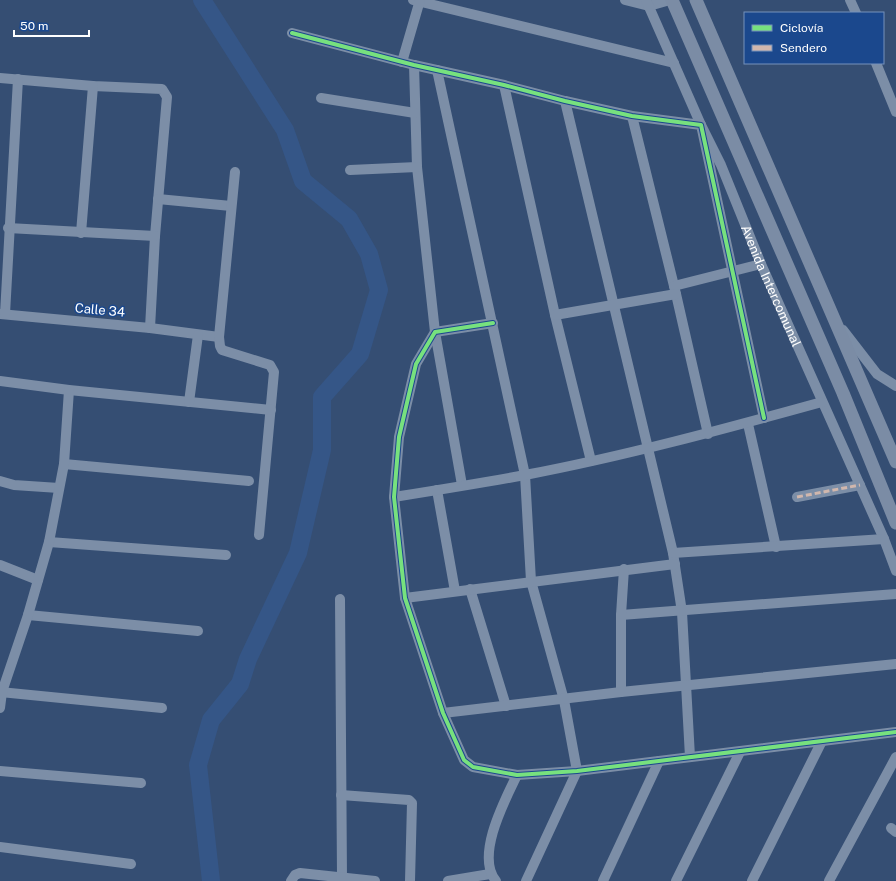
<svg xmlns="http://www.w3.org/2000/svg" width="896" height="881" font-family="'Public Sans',sans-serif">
<rect width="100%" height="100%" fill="#354e73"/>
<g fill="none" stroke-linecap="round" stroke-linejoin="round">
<!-- river -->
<path stroke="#355687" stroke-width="18" d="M202 0 285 130 303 181 349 219 369 254 379 290 360 354 322 397V450L298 553 248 659 240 684 211 720 198 765 211 881"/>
<!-- minor -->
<g stroke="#7c8ea7" stroke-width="10">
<path d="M413 0 674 63"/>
<path d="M625 0 649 6 670 0"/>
<path id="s1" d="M646 0 701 125 721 165 761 264 884 539 896 571"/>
<path d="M850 0 856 13"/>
<path d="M292 33 414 65 504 85 565 101 632 116 701 125 764 418"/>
<path d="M402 62 420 0"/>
<path d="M876 63 896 112"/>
<path d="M414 65 417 167 435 332 462 485"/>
<path d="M437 70 525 475 531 581 564 700 577 771 526 881"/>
<path d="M0 78 93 86 162 89 167 97 155 236 150 328"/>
<path d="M504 85 555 315 591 461"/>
<path d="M321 98 415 113"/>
<path d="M565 101 673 553 682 612 690 757"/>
<path d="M632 116 676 294 708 434"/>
<path d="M350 170 417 167"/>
<path d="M158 199 231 206"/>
<path d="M8 228 155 236"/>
<path d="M81 233 93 86"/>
<path d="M674 286 761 264"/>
<path d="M0 314 150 328 219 337 220 346 222 350 270 365 274 372 259 535"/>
<path d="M5 314 18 79"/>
<path d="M555 315 676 294"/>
<path d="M493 323 435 332 416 364 399 437 394 497 405 598 443 713 464 760 473 767 517 775 577 771 896 732"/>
<path d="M843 330 877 374 896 386"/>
<path d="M219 337 235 172"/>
<path d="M0 381 69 390 271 410"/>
<path d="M189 402 198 335"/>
<path d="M748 424 776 547"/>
<path d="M64 464 249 481"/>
<path d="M0 481 14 485 59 488"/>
<path d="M437 490 455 591"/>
<path d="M394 497C438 490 482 483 525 475 625 456 724 429 822 402"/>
<path d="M797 497 860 485"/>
<path d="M49 542 226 555"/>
<path d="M673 553 884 539"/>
<path d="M0 565 38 580"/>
<path d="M470 589 506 706"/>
<path d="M405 598 675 564"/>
<path d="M340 599 342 877"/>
<path d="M28 615 198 631"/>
<path d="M621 615 896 594"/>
<path d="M0 692 162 708"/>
<path d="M621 692V615L624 569"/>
<path d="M0 708 2 692 28 615 49 542 64 464 69 390"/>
<path d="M443 713 621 692 896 664"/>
<path d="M0 771 141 783"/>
<path d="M341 795 409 800 412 803 410 881"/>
<path d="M891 828 896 832"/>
<path d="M0 847 131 864"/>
<path d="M291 881 295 875 300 873 375 881"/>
<path d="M448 881 490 874"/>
<path d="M496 881C475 856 505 800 517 775"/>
<path d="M603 881 659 761"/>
<path d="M676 881 740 752"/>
<path d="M752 881 821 743"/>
<path d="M829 881 896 757"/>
</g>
<!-- major -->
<path stroke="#7b8ca5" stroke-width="13" d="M672 0 843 393 896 523
M696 0 896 462"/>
<!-- quiet -->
<path stroke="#d1b7ad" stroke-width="3" stroke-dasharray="6 3" stroke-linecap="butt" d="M797 497 860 485"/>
<!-- cycleway casing -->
<g stroke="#1b488d" stroke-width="6">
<path id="cycleway" d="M292 33 414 65 504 85 565 101 632 116 701 125 764 418
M493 323 435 332 416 364 399 437 394 497 405 598 443 713 464 760 473 767 517 775 577 771 896 732"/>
</g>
<!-- cycleway -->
<use href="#cycleway" stroke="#77e17e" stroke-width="4"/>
</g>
<g text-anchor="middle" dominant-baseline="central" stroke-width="3" stroke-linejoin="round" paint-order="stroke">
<!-- street labels -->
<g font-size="13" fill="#fff" stroke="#1b488d">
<text stroke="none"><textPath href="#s1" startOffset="312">Avenida Intercomunal</textPath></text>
<text transform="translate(100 310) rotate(5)">Calle 34</text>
</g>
</g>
<!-- legend -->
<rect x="744" y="12" width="140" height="52" fill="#1b488d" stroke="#7691bb"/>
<rect x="752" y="25" width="20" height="6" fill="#77e17e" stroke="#7691bb"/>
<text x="780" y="32" font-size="12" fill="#ffffff">Ciclovía</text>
<rect x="752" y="45" width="20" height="6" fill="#d1b7ad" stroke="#7691bb"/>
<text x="780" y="52" font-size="12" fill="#ffffff">Sendero</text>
<!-- scale -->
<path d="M14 30v6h75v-6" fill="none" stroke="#ffffff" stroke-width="2"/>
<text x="20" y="30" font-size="12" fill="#ffffff" stroke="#1b488d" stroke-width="3" paint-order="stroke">50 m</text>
</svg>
